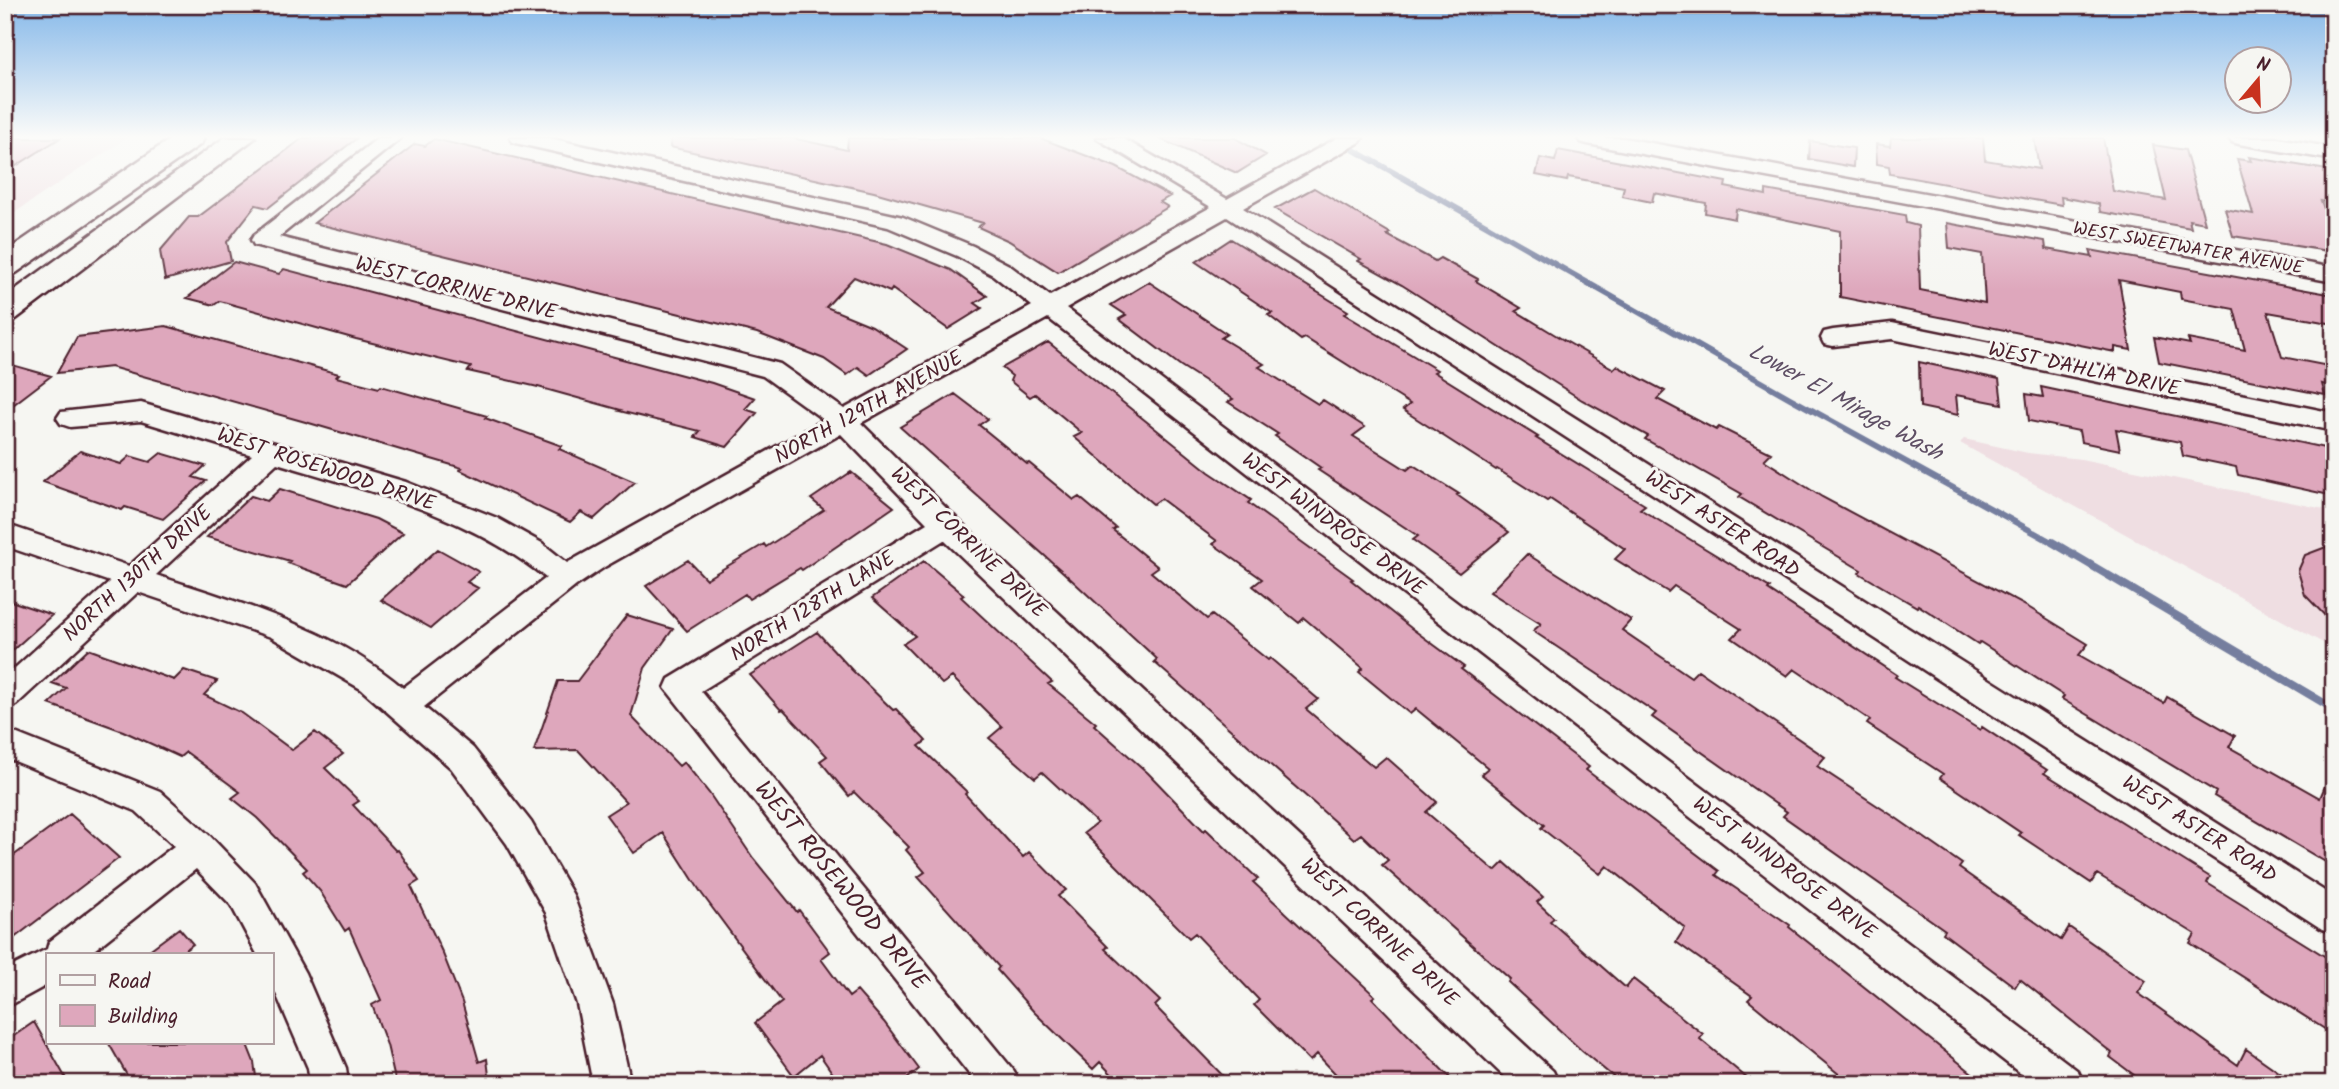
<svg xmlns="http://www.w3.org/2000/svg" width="2339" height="1089" font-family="Kalam,sans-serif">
<rect width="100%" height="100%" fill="#f6f6f2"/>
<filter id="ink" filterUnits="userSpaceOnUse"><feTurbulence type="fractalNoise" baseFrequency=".0143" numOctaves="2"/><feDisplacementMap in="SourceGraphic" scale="14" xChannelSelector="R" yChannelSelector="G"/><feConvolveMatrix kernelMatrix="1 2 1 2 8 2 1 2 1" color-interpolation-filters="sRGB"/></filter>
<g filter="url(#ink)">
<!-- built -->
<path fill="#efdee2" d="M5 138H127L5 219Z
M1964 439 2028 453 2081 459 2334 511V649L1960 443Z"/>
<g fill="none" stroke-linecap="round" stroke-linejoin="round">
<!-- stream-far1 -->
<path stroke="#757e9e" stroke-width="6" d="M1333 138 1790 398 2055 544"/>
<!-- stream -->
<path stroke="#757e9e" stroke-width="8" d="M2052 542 2334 709"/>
</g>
<!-- building -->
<path fill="#dea7bc" stroke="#4a1f2b" stroke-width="2" d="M5 138H60L5 173Z
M303 138H357L268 208 256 205 227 242 231 261 165 280 160 251 189 217H198Z
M671 138H792L847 150 848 138H1040L1116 167 1170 196 1160 202 1168 207 1058 272 1009 241 978 227 983 223 874 192 670 147Z
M1158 138H1235L1266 155 1237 173Z
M1891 138H1983L1985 160 2039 169 2034 138H2103L2113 191 2166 200 2153 145 2185 150 2205 223 2189 220 2191 228 2163 223 2100 212 2099 204 2061 197 2062 205 1890 174 1889 166 1877 164 1876 144 1890 146Z
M434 139 887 244 951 270 987 296 975 303 982 308 948 329 892 289 890 292 854 277 826 307 872 326 907 349 869 375 858 367 847 375 824 359 757 333 314 223 415 144 425 146Z
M1810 141 1854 148 1853 167 1809 159Z
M1558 150 1726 182 1725 187 1766 195V190L1905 215 1906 223 1918 226 1920 290 1985 303 1982 254 1949 248 1947 223 2045 241 2046 249 2092 257 2090 250 2334 295V324L2268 312 2282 357 2334 367V387L2322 384 2325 395 2159 362 2154 337 2190 344 2188 339 2245 350 2234 309 2181 299 2180 292 2119 280 2131 350 2115 347V352L1840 297V231L1736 209 1735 219 1705 213 1706 203 1654 193 1652 202 1622 196 1624 187 1568 177 1567 181 1536 175 1540 158 1555 161Z
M2249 157 2334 171V203L2321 201 2334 234V252L2233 236 2225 209 2253 214 2237 159 2251 161Z
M1314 188 1390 233 1387 235 1435 261 1440 258 1478 279 1476 281 1521 308 1516 311 1562 339 1614 369 1617 366 1665 391 1657 399 1716 430 1719 427 1771 453 1764 460 1822 497 2028 607 2088 644 2079 655 2164 703 2167 697 2235 736 2229 747 2320 798 2334 765V867L2214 796 2216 792 2062 699 2064 696 1980 642 1978 644 1918 605 1917 607 1859 573 1861 570 1739 497 1742 494 1645 439 1648 436 1582 400 1402 285 1358 261 1361 259 1275 209Z
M1231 239 1348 311 1344 314 1437 370 1434 372 1538 437 1536 438 1645 505 1640 509 1770 588 1768 590 1897 675 1895 677 1980 730 1982 727 2047 770 2044 773 2210 877 2207 883 2334 962V1035L2190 943 2195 934 2097 874 2091 883 2019 835 2021 833 1940 778 1943 774 1867 724 1870 720 1794 669 1787 676 1732 638 1741 629 1674 586 1668 592 1615 559 1625 549 1550 499 1547 501 1497 469 1496 470 1403 410 1410 404 1305 338 1301 340 1268 315 1272 313 1196 262Z
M234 262 279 274 284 269 712 383 755 398 745 409 757 413 727 447 695 437 700 431 619 411 621 410 538 387 468 371 471 367 356 339 220 301 214 305 187 298Z
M1149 282 1227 334 1221 338 1264 364 1259 367 1318 404 1323 400 1365 427 1353 436 1407 470 1413 465 1459 494 1457 495 1509 532 1459 573 1413 540 1418 536 1318 470 1321 468 1275 436 1278 434 1228 402 1233 399 1181 366 1119 319 1126 315 1111 305Z
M166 326 339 374 336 377 379 388 381 386 487 416 485 418 562 446 559 449 635 482 594 519 581 512 570 522 460 470 462 468 309 423 111 367 57 373 77 337Z
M1048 342 1209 472 1251 500 1248 503 1353 579 1351 580 1411 628 1464 667 1461 669 1589 767 1586 770 1719 871 1716 875 1790 925 1789 927 1986 1084H1851L1748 1000 1752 996 1676 942 1685 928 1607 866 1600 874 1541 828 1544 825 1481 774 1488 768 1416 709 1410 714 1359 672 1363 668 1304 618 1299 623 1253 586 1262 579 1213 544 1217 541 1161 499 1153 504 1074 437 1082 433 1035 394 1030 397 1010 381 1012 376 1002 368Z
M1919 362 1999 379 2002 404 1956 395 1958 415 1920 407Z
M5 363 51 376 5 411Z
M2041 387 2334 450V496L2238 475 2236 467 2183 456 2180 442 2116 429 2120 450 2081 442 2079 431 2029 421 2026 394 2043 397Z
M955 394 988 419 979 425 1027 464 1029 463 1074 500 1079 497 1116 528 1113 530 1158 567 1151 572 1207 619 1212 615 1268 660 1270 658 1318 699 1306 709 1374 767 1386 757 1437 802 1426 812 1495 871 1504 862 1543 897 1537 902 1554 918 1550 921 1626 988 1633 979 1703 1034 1700 1039 1754 1084H1622L1582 1051 1508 982 1510 979 1382 865 1388 860 1361 834 1354 839 1308 798 1154 662 1157 659 1063 572 900 427Z
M80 451 121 464 130 456 150 462 161 453 205 466 193 477 206 481 163 519 125 507 122 510 43 482Z
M851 472 894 507 802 570 800 568 749 599 745 594 687 631 646 586 688 560 706 579 764 544 766 547 824 510 811 499Z
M280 489 376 519 403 533 347 584 288 563 290 561 207 537 251 496 267 501Z
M2334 544V625L2305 595 2298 571 2305 555Z
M438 549 479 572 467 582 478 588 431 628 381 600Z
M1527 554 1631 620 1622 630 1691 677 1698 670 1825 757 1817 766 1896 818 1962 864 1959 868 2061 940 2069 927 2146 981 2138 993 2238 1065 2246 1049 2296 1084H2146L2110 1057 2112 1053 2020 979 2015 987 1943 933 1945 930 1783 816 1787 812 1652 717 1656 713 1533 631 1541 624 1490 592Z
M924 561 964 595 961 597 1052 682 1048 684 1096 723 1094 725 1148 773 1204 831 1206 829 1258 879 1253 882 1375 996 1372 998 1456 1084H1345L1317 1054 1310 1061 1254 1005 1259 1000 1195 933 1189 938 1084 833 1097 823 1042 772 1035 778 989 738 1002 727 952 677 942 684 903 644 915 636 872 598Z
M5 599 52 615 5 657Z
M627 615 673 629 645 668 631 716 679 766 684 762 709 793 753 858 797 912 799 910 830 952 821 959 849 997 857 991 884 1022 919 1069 901 1084H840L820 1055 794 1076 755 1023 782 1002 702 894 663 833 634 853 606 815 626 802 578 750 534 751 558 681H577Z
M817 632 852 670 893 710 896 709 926 741 919 746 967 792 965 794 1023 857 1029 852 1066 890 1058 896 1108 947 1105 949 1160 1001 1155 1006 1231 1084H1121L1100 1062 1093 1069 1034 1012 997 970 999 967 918 877 925 872 906 850 909 847 854 792 849 796 820 761 827 756 783 709 781 710 750 675Z
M88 649 174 680 184 670 217 681 204 695 242 713 292 750 315 732 343 754 325 768 359 801 353 805 396 851 398 850 419 881 411 886 443 954 462 1002 479 1062 487 1059 490 1084H396L387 1045 372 1005 381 1000 349 928 345 931 320 891 303 872 307 869 257 818 232 798 240 792 186 752 180 757 123 731 49 704 66 688 52 683Z
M70 814 119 858 5 945V862Z
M179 928 193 944 180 954H144Z
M34 1022 69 1084H5V1042Z
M108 1042H246L254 1062 257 1084H132Z"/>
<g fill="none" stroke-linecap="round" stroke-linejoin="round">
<!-- minor casing -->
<g stroke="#4a1f2b" stroke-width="5">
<path id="minor" d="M378 138H401L279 237 780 364 844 409 1032 306 993 275 957 256 888 227 520 144 513 142 510 138H549L903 217 973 246 1009 265 1050 296 1211 207 1096 138H1122L1227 199 1337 138H1363L1360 142 1243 208 2334 897V933L2322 929 1227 217 1066 308 2078 1071 2084 1084H2034L1048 318 861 423 956 518 1553 1071 1559 1084H1512L944 540 701 691 1014 1071 1020 1084H977L665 688 669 679 927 523 841 434 606 566 576 586 424 707 473 748 531 822 573 895 613 1004 631 1084H593L577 1004 546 913 507 844 451 768 361 689 271 637 138 592 16 705 5 709V677L110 582 5 546V524L129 566 252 455 141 421 70 427 61 424 57 418 61 412 141 403 406 482 497 518 542 543 567 563 824 420 763 376 254 245 251 240 254 235ZM277 463C370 491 468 515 546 578L403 688C333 628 242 604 156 575Z
M1578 138H1624L2334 268V282L1588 144 1581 142Z
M2229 138H2278L2334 148V160L2239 144 2232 142Z
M1892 323 2334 413V431L1892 339 1833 346 1824 344 1821 338 1824 332 1833 330Z
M5 729 160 791 210 836 255 883 305 973 346 1068 348 1084H310L308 1068 271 982V954H257L231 905 196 869 89 954H47V985L5 1008V970L47 949 49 942 174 846 136 811 5 757Z"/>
</g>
<!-- major casing -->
<g stroke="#4a1f2b" stroke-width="5">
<path id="major" d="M172 138H204L201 144 16 273 5 275V252Z
M224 138H255L16 319 5 322V297Z"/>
</g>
<!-- minor -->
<use href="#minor" fill="#f6f6f2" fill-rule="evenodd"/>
<!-- major -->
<use href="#major" fill="#f6f6f2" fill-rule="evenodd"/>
</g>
</g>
<!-- sky -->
<linearGradient id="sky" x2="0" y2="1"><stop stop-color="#85b8e9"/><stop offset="0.47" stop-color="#fbfbf9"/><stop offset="1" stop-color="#fbfbf9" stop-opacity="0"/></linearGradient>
<rect width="2339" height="291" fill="url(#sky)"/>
<g text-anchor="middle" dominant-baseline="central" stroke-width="6" stroke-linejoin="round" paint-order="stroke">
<!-- far-street labels -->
<g font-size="18" fill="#4a1f2b" stroke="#f6f6f2">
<text transform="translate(2188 249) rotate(10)">WEST SWEETWATER AVENUE</text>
</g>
<!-- street labels -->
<g font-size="21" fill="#4a1f2b" stroke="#f6f6f2">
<text transform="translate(456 289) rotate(14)">WEST CORRINE DRIVE</text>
<text transform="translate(2084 370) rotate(12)">WEST DAHLIA DRIVE</text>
<text transform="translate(869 408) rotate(-29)">NORTH 129TH AVENUE</text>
<text transform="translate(326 470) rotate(18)">WEST ROSEWOOD DRIVE</text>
<text transform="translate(1333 525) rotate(37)">WEST WINDROSE DRIVE</text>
<text transform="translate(1722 525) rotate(33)">WEST ASTER ROAD</text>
<text transform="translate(968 543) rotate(44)">WEST CORRINE DRIVE</text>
<text transform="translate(138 574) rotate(-42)">NORTH 130TH DRIVE</text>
<text transform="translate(813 607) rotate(-32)">NORTH 128TH LANE</text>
<text transform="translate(2199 830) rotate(33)">WEST ASTER ROAD</text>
<text transform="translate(1784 869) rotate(37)">WEST WINDROSE DRIVE</text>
<text transform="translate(1379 933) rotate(43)">WEST CORRINE DRIVE</text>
</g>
<!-- water labels -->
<g font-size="23" font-style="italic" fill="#5f4f65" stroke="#f6f6f2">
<text transform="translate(1845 403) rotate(29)">Lower El Mirage Wash</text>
</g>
<!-- near-street labels -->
<g font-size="24" fill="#4a1f2b" stroke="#f6f6f2">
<text transform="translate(841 886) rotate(51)">WEST ROSEWOOD DRIVE</text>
</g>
</g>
<!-- margin -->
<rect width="2339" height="1089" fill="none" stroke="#f6f6f2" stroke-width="28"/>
<rect x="14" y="14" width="2311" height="1061" fill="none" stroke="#4a1f2b" stroke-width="2.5" filter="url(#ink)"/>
<!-- legend -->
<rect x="46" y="953" width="228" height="91" fill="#f6f6f2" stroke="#b1a0a2" stroke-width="2"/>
<rect x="60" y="975" width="35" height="10" fill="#f6f6f2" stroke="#b1a0a2" stroke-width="2"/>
<text x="108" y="988" font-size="21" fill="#4a1f2b">Road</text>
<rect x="60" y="1005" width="35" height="21" fill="#dea7bc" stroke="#b1a0a2" stroke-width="2"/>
<text x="108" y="1023" font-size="21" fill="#4a1f2b">Building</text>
<!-- north arrow -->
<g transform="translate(2258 80) rotate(19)"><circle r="33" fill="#f6f6f2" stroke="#b1a0a2" stroke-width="2"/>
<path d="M0-5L12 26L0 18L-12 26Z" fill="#c8321e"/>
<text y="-10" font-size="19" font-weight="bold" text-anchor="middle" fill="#4a1f2b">N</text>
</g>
</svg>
